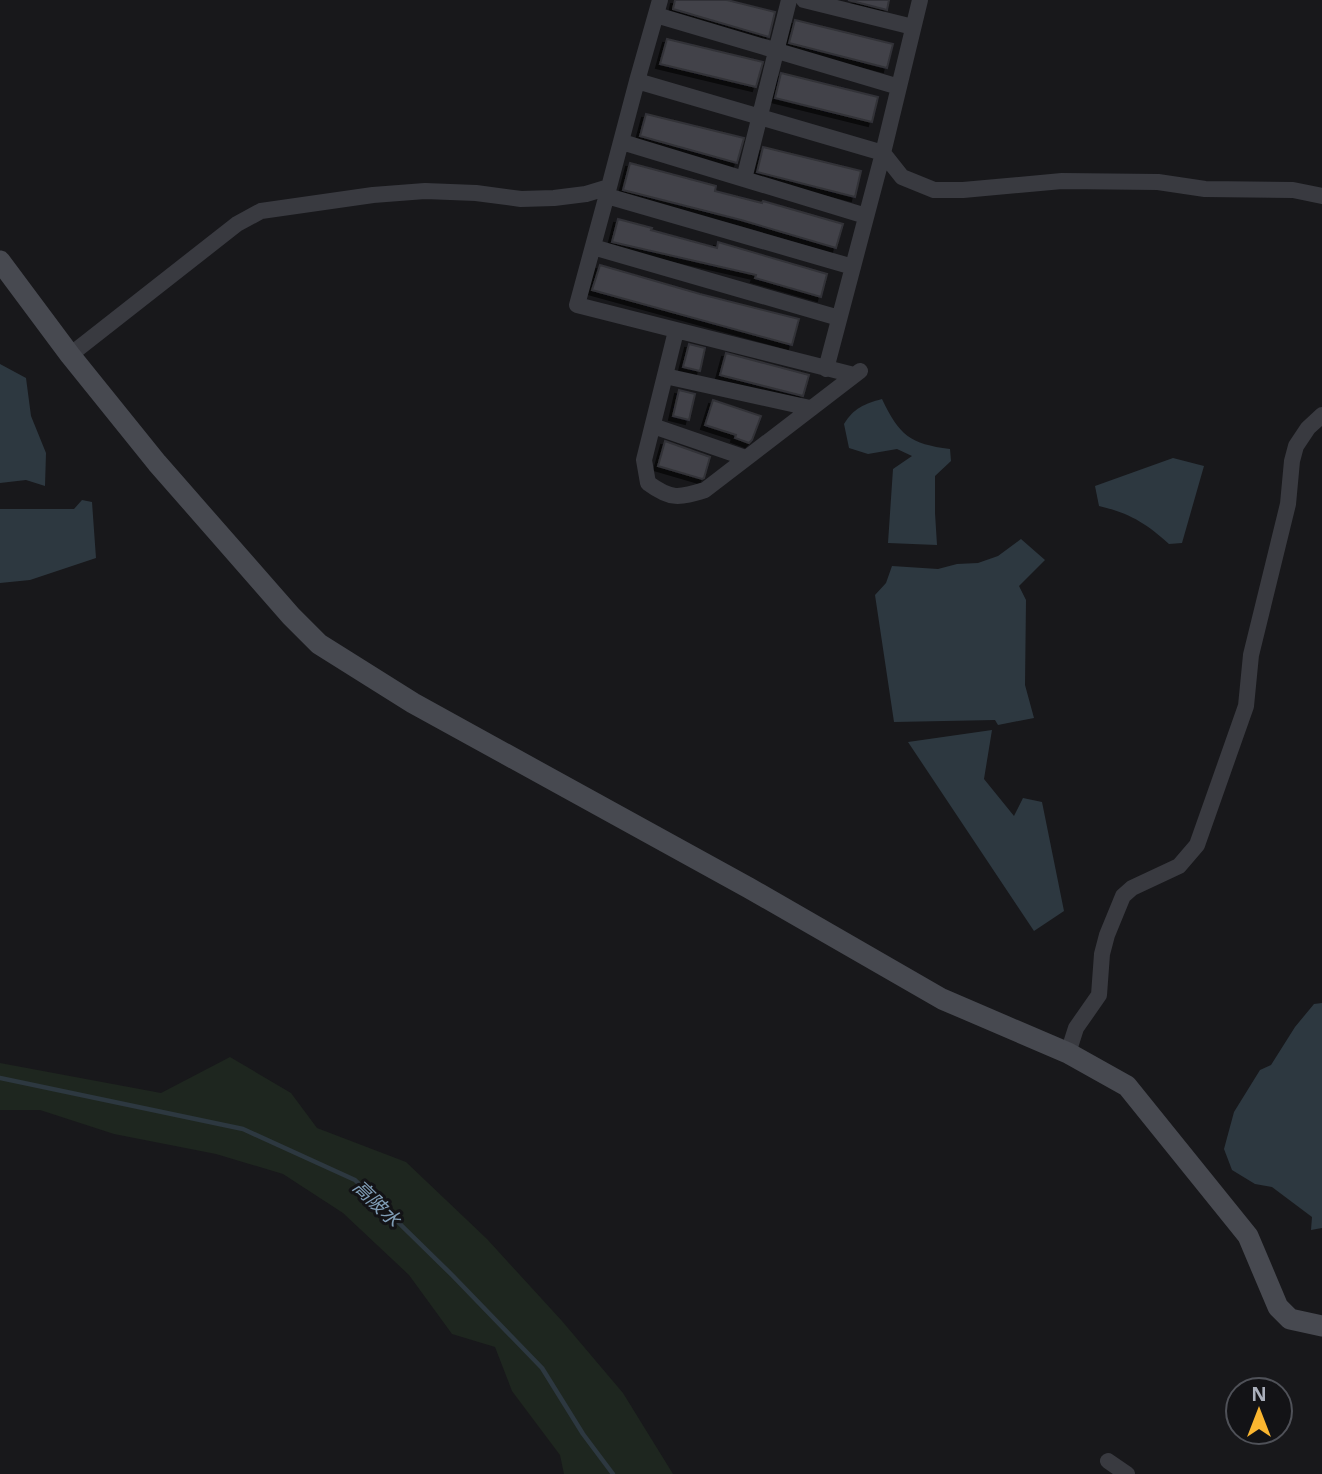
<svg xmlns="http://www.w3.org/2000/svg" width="1322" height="1474" font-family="'Noto Sans','Noto Sans SC',sans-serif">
<defs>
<filter id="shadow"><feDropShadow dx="-4" dy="4" stdDeviation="0" flood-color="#0009"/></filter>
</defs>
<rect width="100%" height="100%" fill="#18181b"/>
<!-- green -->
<path fill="#1e261f" d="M230 1057 291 1093 317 1128 406 1162 487 1239 562 1321 623 1393 673 1474H564L560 1455 512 1391 495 1347 452 1334 409 1275 343 1213 283 1174 216 1154 114 1134 40 1110H0V1063L161 1093Z"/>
<!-- water -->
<path fill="#2d3840" d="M0 364 26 378 31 416 46 453 45 486 26 480 0 483Z
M882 399C899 435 910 444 950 449L951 461 935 476V513L937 545 888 543 893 469 912 456 897 449 868 454 849 448 844 424C854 408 864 404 882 399Z
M1173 458 1204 466 1182 543 1169 544C1146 523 1129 513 1099 506L1095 486Z
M82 500 92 502 96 558 30 580 0 583V509H74Z
M1021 539 1045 560 1019 586 1026 600 1025 685 1034 718 998 725 995 720 894 722 875 595 886 583 892 566 938 569 957 564 978 563 998 556Z
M992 730 984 779 1014 816 1023 798 1042 802 1064 911 1034 931 908 742Z
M1322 1003V1228L1311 1230 1312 1217 1272 1187 1255 1184 1232 1170 1224 1149 1234 1112 1260 1070 1271 1065 1295 1027 1314 1004Z"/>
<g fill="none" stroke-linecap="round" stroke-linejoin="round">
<!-- stream -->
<path stroke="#2d3840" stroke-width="4.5" d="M0 1078 243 1129 355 1180 452 1275 542 1368 583 1434 613 1474"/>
</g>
<!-- building -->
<path fill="#424348" stroke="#323237" stroke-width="2" filter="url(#shadow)" d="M675 0H727L775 12 769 37 673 9Z
M848 0H889L887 10Z
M795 20 893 44 887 68 789 43Z
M667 39 763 62 756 87 660 64Z
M781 73 878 97 872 122 775 98Z
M646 114 744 138 737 163 640 136Z
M763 147 861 171 855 197 757 172Z
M630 163 716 186 715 191 762 203 763 201 843 224 836 248 741 220 623 190Z
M618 219 652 228 651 230 717 248 718 242 827 274 821 297 755 278 756 275 612 242Z
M600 265 700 294 799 319 792 345 592 290Z
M689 344 705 348 700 371 683 367Z
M726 353 809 375 803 396 720 375Z
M679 390 695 394 689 420 673 416Z
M713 400 761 416 752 440 749 443 735 438 736 435 705 425Z
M665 441 710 457 704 478 702 479 658 466Z"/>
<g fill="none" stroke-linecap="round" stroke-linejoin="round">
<!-- street -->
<path stroke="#393a40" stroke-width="16" d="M804 0 913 27
M656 15 899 87
M637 81 660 0
M622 142 866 216
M744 179 789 0
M609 187 577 305 854 375
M607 196 853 267
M593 247 839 318
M676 331 644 460 648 483C671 500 679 498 705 490L860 371
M70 355 237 224 261 211 373 195 425 191 476 193 521 199 554 198 586 194 609 187 637 81 883 153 902 177 934 190H963L1062 181 1158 182 1205 189 1293 190 1322 196
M826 369 883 153 920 0
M665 376 810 408
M653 426 746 458
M1068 1053 1076 1028 1099 995 1102 954 1107 935 1123 896 1132 888 1179 866 1197 845 1246 706 1251 655 1288 504 1292 461 1296 446 1308 428 1322 415
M1108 1461 1127 1474"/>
<!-- secondary -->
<path stroke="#474950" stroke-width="21" d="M0 261 70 355 157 463 291 616 319 644 413 703 749 888 942 999 1068 1053 1127 1086 1248 1236 1278 1307 1290 1319 1322 1326"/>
</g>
<g text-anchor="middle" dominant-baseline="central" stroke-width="6" stroke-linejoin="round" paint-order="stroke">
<!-- water labels -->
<g font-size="19" font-style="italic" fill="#809eb7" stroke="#131316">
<text transform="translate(377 1203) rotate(44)">高陂水</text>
</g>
</g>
<!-- north arrow -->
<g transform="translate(1259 1411)"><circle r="33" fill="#131316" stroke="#4f5158" stroke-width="2"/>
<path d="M0-5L12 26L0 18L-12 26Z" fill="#fbb630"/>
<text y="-10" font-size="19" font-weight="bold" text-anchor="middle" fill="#aaafbb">N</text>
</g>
</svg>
